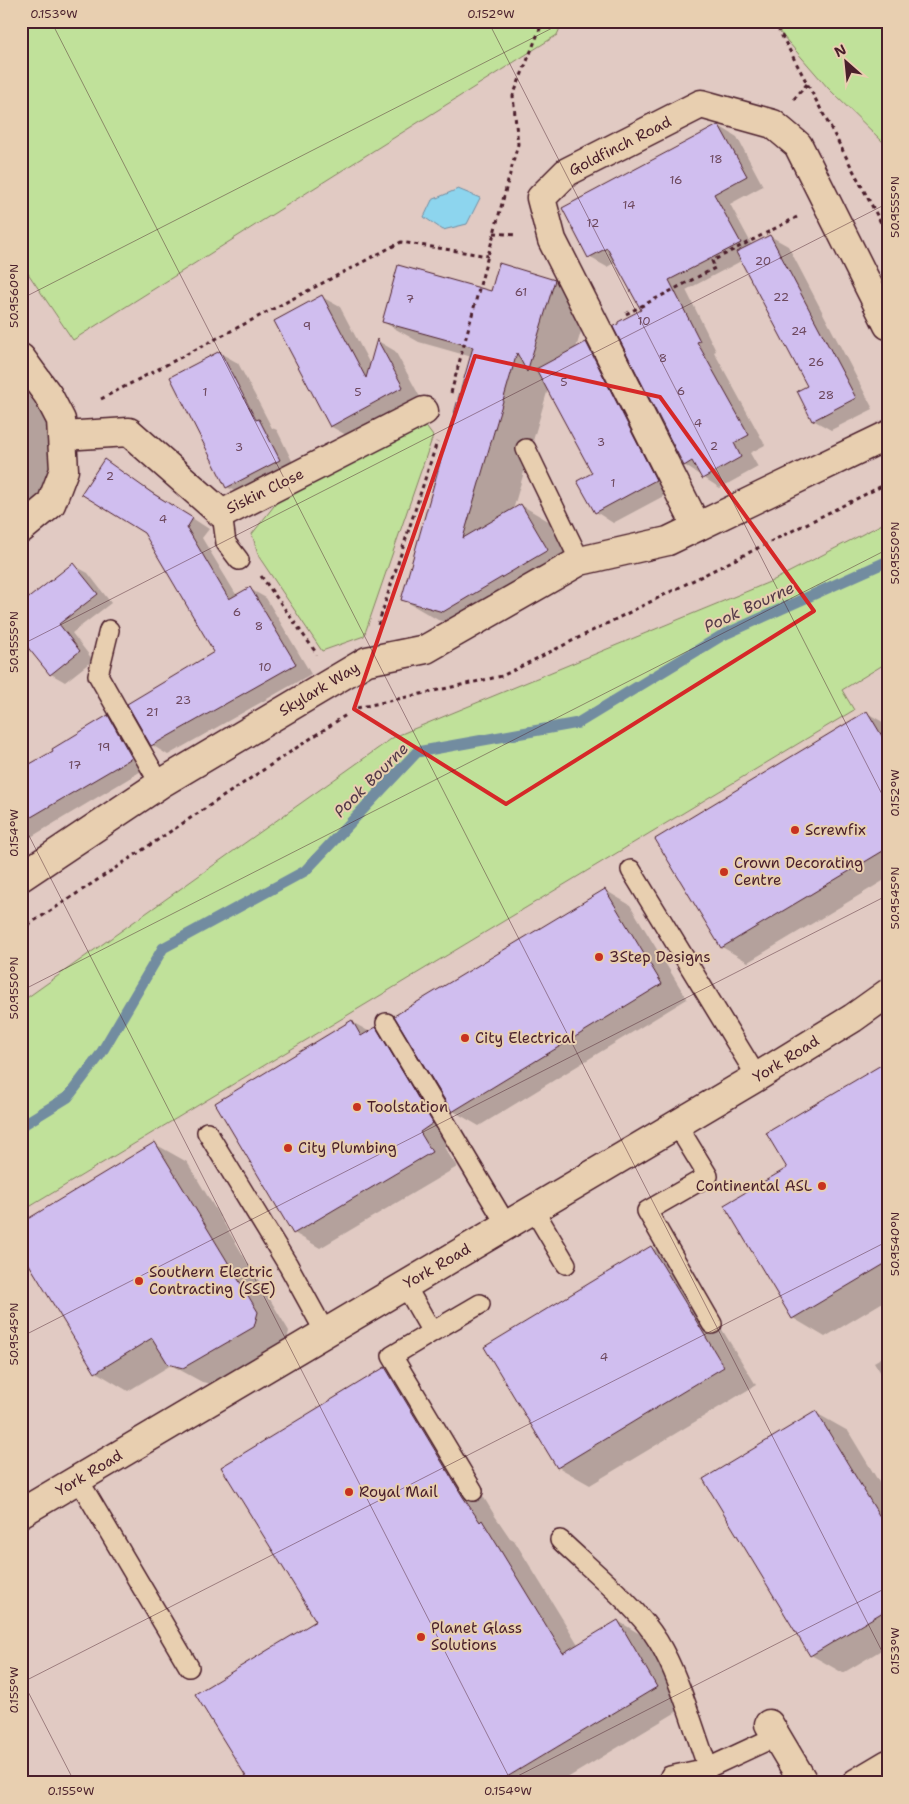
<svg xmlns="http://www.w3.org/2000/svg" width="909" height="1804" font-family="'Shantell Sans',sans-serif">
<rect width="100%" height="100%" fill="#e1cac3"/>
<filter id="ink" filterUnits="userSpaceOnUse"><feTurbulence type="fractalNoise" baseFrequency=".02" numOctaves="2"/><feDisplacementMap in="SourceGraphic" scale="10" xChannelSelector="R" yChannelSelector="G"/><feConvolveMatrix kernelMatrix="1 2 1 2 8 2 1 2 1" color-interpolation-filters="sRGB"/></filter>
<g filter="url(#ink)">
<!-- green -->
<path fill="#c0e19a" stroke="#858062" d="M21 21H563L557 35 73 340 21 263Z
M770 21H888V147L828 88Z
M424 424 433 436 364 636 322 651 259 557 252 534 281 497Z
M888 521V662L842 690 854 710 21 1212V1002L394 737 772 581Z"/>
<!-- water -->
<path fill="#8dd5ee" stroke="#728ca0" d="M458 189 480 198 467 224 443 230 424 217 432 200Z"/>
<!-- shadow -->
<path fill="#0003" d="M719 126 737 137 763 186 730 204 752 245 770 236 788 246 873 409 831 430 813 420 809 386 743 260 686 290 716 351 714 352 765 445 750 453 758 467 720 488 684 465 643 310 616 262 607 267 589 257Z
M554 281 590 302 576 348 586 343 604 353 673 491 613 523 596 512 593 473 548 389 513 510 521 505 557 526 583 571 480 632 438 620 402 599 472 357 419 342 383 322 492 293Z
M322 297 340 307 371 366 378 341 395 351 420 397 348 436 330 426Z
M220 353 238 363 272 428 277 430 297 471 245 497 227 487Z
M21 386 44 415 59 439 52 494 21 518Z
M104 461 209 529 202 538 237 596 250 589 266 598 311 674 168 755 152 745 215 653Z
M73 565 88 573 111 603 72 633 93 660 65 682 51 674 31 649 21 656V606Z
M867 713 888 725V878L748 962 722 947 657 839Z
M108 717 125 727 148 767 21 843V771Z
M605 890 630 905 687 999 479 1126 453 1111Z
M352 1022 370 1032 376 1028 401 1043 458 1138 444 1147 457 1167 320 1248 294 1233Z
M888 1062V1299L825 1337 793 1318 789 1168Z
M155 1144 187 1162 289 1331 286 1345 216 1385 202 1382 171 1365 128 1391 96 1372Z
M651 1247 683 1266 756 1385 590 1485 558 1467Z
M888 1354V1384L874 1362Z
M385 1369 417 1387 495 1516 510 1538 514 1540 579 1646 618 1621 650 1640 688 1705 559 1783H252L318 1621Z
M816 1413 848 1431 888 1497V1646L843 1673 811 1655Z"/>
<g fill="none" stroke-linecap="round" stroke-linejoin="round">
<!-- stream -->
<path stroke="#728ca0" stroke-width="11" d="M21 1126 68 1097 100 1055 163 948 305 871 417 752 578 723 721 636 888 561"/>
</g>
<!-- building -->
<path fill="#d0beef" stroke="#4a1f2b" d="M718 125H719L747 176 714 194 741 243 669 280 700 341 697 342 749 435 734 443 741 457 702 479 692 461 684 466 613 327 618 324V322L641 310 607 248 588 258 562 208Z
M770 235 856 398 812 421 797 391 807 386 736 252Z
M499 263 555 280 527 372 517 353 463 538 521 504 548 550 443 612 401 600 473 347 382 322 398 265 491 291Z
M322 295 366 378 377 339 403 387 330 427 274 321Z
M586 342 656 480 595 513 577 481 592 473 536 369Z
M220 351 256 420 259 419 280 460 226 488 170 377Z
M104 459 152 493 193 518 187 528 229 599 250 587 296 664 151 746 127 704 214 652 144 533 81 494Z
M73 563 98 594 59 624 80 651 50 675 21 639V604Z
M867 711 888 746V848L721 948 655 839Z
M108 715 132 758 21 823V769L53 751 52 749Z
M605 889 662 984 452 1112 394 1016Z
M352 1020 361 1036 376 1027 433 1123 420 1132 432 1152 293 1234 215 1103Z
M888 1061V1262L792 1319 724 1205 787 1168 766 1133Z
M155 1142 258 1312 254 1327 183 1368 168 1364 152 1338 95 1373 21 1251V1223Z
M651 1246 724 1367 557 1468 484 1347Z
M385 1367 463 1497 480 1522 482 1520 563 1653 618 1620 657 1687 497 1783H250L195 1694 316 1621 221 1467Z
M816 1411 888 1530V1609L810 1656 703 1479Z"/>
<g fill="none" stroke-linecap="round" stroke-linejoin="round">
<!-- lane casing -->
<g stroke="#4a1f2b" stroke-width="22">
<path id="lane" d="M526 449 580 561
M222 514 226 543 239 560
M109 630 98 675 160 784
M631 870 757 1077
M386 1023 507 1226
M677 1125 708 1176 647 1211 712 1324
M207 1132 288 1265 326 1334
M534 1210 566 1264
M405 1285 432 1332 392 1356 473 1491
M432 1332 480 1304
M78 1479 189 1667
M560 1540C591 1570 636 1605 658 1641 680 1677 693 1728 708 1768
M670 1783V1776L708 1768 777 1736"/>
</g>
<!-- street casing -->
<g stroke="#4a1f2b" stroke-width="31">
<path id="street" d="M21 358 48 395 61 420 64 470 51 504 21 529
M63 436 129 432 222 514 424 411
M697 527 552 240 541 198 567 172 701 104 773 124 798 145 888 325
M21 877 160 784 367 661 426 649 580 561 668 541 888 435
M21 1513 757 1077 853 1018 888 993
M769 1724 804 1783
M856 1783 888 1764"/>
</g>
<!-- path -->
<path stroke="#4a1f2b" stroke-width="3" stroke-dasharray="4 4" stroke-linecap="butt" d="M774 21 888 236
M794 99 807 84
M494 233 516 235
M626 314 715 268 712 261 797 217
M451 393 518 144 513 96 543 21
M101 399 401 242 488 256
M261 576 317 654
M378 625 437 442
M357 708 502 676 888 483
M21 929 55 908 346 715"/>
<!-- lane -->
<use href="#lane" stroke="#e8cfb0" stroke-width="19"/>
<!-- street -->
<use href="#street" stroke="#e8cfb0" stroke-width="28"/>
</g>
</g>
<!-- marked area -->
<path fill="none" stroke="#d62828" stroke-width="4" stroke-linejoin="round" d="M475 356 660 397 814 611 506 804 354 709Z"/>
<!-- ticks -->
<path fill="none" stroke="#4a1f2b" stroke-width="1" stroke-opacity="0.45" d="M51 21 888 1663M488 21 888 806M21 299 566 21M21 645 888 203M21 820 512 1783M21 991 888 549M21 1337 888 895M21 1678 75 1783M21 1683 888 1241M504 1783 888 1587"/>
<!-- markers -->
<g fill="#c8321e" stroke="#e8cfb0" stroke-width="2">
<circle cx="795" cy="830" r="5"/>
<circle cx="724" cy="872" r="5"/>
<circle cx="599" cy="957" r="5"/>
<circle cx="465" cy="1038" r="5"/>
<circle cx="357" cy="1107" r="5"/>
<circle cx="288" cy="1148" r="5"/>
<circle cx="822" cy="1186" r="5"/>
<circle cx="139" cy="1281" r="5"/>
<circle cx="349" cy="1492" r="5"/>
<circle cx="421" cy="1637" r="5"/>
</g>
<g text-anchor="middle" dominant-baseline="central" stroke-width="4" stroke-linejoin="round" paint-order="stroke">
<!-- number labels -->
<g font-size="12" fill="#6c475c">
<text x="716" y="159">18</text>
<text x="676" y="180">16</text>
<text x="629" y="205">14</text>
<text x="593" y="223">12</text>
<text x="763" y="261">20</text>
<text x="521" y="292">61</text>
<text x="781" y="297">22</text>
<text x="410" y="299">7</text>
<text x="644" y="321">10</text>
<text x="307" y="326">9</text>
<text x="799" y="331">24</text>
<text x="663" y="358">8</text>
<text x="816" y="362">26</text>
<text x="564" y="382">5</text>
<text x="681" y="391">6</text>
<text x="205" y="392">1</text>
<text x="358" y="392">5</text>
<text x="826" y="395">28</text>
<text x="698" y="423">4</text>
<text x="601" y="442">3</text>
<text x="714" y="446">2</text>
<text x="239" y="447">3</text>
<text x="110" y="476">2</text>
<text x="613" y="483">1</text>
<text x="163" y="519">4</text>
<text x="237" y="612">6</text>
<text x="259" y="626">8</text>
<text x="265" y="667">10</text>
<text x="183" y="700">23</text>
<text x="152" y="712">21</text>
<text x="104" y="747">19</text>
<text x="75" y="765">17</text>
<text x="604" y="1357">4</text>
</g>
<!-- street labels -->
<g font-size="15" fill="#4a1f2b" stroke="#e8cfb0">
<text transform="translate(620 146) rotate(-27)">Goldfinch Road</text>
<text transform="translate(265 491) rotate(-26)">Siskin Close</text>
<text transform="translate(319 689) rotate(-31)">Skylark Way</text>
<text transform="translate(786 1059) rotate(-32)">York Road</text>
<text transform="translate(437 1266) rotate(-30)">York Road</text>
<text transform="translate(89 1473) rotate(-31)">York Road</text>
</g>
<!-- poi labels -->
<g font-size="15" fill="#4a1f2b" stroke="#e8cfb0" text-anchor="start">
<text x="805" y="830">Screwfix</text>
<text x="734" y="863">Crown Decorating<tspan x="734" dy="17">Centre</tspan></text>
<text x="609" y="957">3Step Designs</text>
<text x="475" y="1038">City Electrical</text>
<text x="367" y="1107">Toolstation</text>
<text x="298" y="1148">City Plumbing</text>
<text x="812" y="1186" text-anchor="end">Continental ASL</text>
<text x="149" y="1272">Southern Electric<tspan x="149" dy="17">Contracting (SSE)</tspan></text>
<text x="359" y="1492">Royal Mail</text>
<text x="431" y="1628">Planet Glass<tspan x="431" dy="17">Solutions</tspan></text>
</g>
<!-- water labels -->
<g font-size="16" font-style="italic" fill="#543a48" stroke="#e8cfb0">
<text transform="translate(749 607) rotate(-25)">Pook Bourne</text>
<text transform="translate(371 780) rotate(-45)">Pook Bourne</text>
</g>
</g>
<!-- margin -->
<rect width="909" height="1804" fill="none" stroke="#e8cfb0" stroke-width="55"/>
<!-- north arrow -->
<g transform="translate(846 62) rotate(333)" stroke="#e8cfb0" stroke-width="4" paint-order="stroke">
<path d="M0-4L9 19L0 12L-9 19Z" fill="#4a1f2b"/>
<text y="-8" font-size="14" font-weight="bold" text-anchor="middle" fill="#4a1f2b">N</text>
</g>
<rect x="28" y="28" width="854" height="1748" fill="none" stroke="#4a1f2b" stroke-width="2"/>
<g font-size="12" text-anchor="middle" fill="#4a1f2b">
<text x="54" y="18">0.153°W</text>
<text x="491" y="18">0.152°W</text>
<text transform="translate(895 207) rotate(-90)" y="4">50.9555°N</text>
<text transform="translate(14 296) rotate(-90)" y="4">50.9560°N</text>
<text transform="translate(895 553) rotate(-90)" y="4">50.9550°N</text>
<text transform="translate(14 642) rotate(-90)" y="4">50.9555°N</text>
<text transform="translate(895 793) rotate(-90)" y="4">0.152°W</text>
<text transform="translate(14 833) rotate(-90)" y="4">0.154°W</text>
<text transform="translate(895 898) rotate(-90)" y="4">50.9545°N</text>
<text transform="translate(14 988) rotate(-90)" y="4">50.9550°N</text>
<text transform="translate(895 1244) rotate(-90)" y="4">50.9540°N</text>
<text transform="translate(14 1334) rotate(-90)" y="4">50.9545°N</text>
<text transform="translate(895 1651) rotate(-90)" y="4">0.153°W</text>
<text transform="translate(14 1690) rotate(-90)" y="4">0.155°W</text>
<text x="71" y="1795">0.155°W</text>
<text x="508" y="1795">0.154°W</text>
</g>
</svg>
